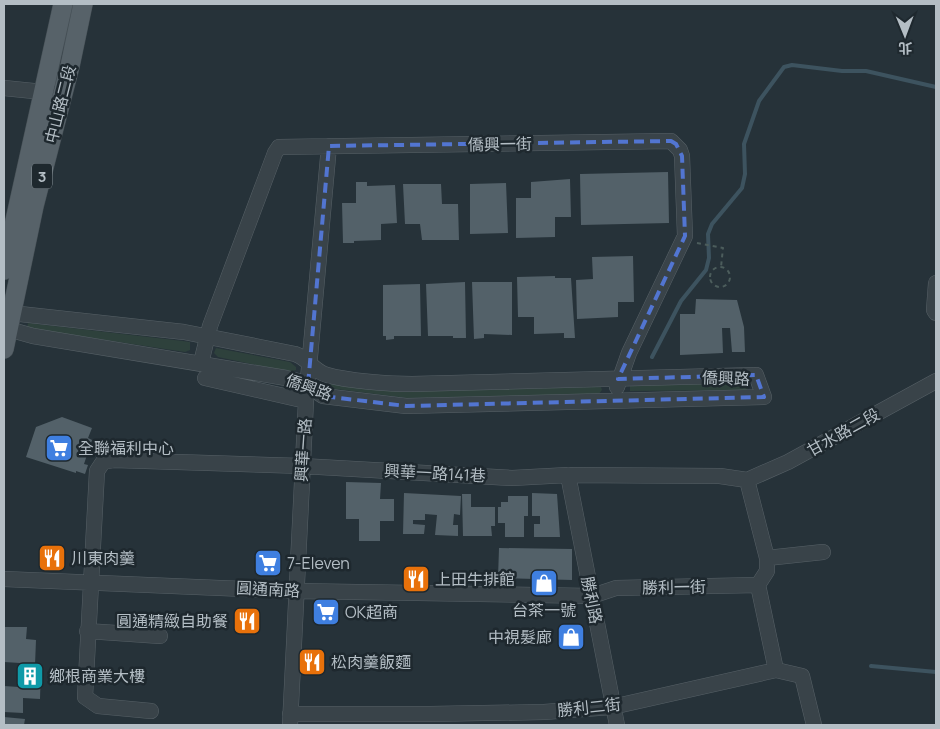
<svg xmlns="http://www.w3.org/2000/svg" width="940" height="729" font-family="Manrope,'Noto Sans TC',sans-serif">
<rect width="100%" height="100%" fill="#263239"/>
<!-- green -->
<path fill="#2e413c" d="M28 323 183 341 190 342V350L185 352 32 329 27 328Z
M216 348 290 362 296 367V370L289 372 218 357 214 353Z
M746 382 749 386 747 390 630 391V386L636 385Z
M330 383 408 391 601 387 602 390 599 394 407 398 328 388Z"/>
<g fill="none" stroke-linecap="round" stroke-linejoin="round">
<!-- stream -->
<path stroke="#3d535f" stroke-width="4" d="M652 357 681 301 706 270 709 258 708 234 712 224 742 188 745 174 744 144 759 101 784 67 792 65 842 71H866L936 87
M871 666 936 672"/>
</g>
<!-- building -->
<path fill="#536169" d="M668 172 669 223 581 225 580 174Z
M570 179 571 217H555V237L516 238V198H531V182Z
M356 182H367V186L395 185 397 223 381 224V240L354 241V243H343L342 203H356Z
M506 183 508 233 470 234V184Z
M403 184H441L442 204H458L459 240H422L420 224H405Z
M633 256 634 302H618V317L577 319 576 280 593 279 592 257Z
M555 276V278H571L575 338H564V333L534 334V317H518L517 277Z
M465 282 466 338H453V336H428L426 284Z
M472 282H512V335L484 334V338L474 339Z
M420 284 421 336H394V339L386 340V336H383V285Z
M696 299 737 300 744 327 745 352H732L730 328H722L723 353 680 355V314H695Z
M62 417 92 428 88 438 92 440 84 464 88 465 85 474 76 471V473L26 457 36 427Z
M346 482 381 483 380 499H394V521H380V541H359V519H346Z
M404 493 461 496 460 515 454 514 453 525H458V536L435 535 437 515 425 514V520H413V524L425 525 424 534H403Z
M532 493 557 494 560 537H534V524H540V516H532Z
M462 494H471V507H495V526H491L492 536H463Z
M508 496H528V516H524V537H505V523H498V507H501V502H508Z
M499 548 572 549V580L498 578Z
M4 627H27L26 639 36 640 35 665H41L40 699 23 698V713L4 712V686L19 687 20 663 4 662Z
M4 717 25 719 24 725H4Z"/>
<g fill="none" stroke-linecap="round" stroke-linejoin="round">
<!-- minor casing -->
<g stroke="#576167" stroke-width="16">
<path id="minor" d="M4 88 53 93
M936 283 934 310 936 313
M8 329 33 336 286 378 302 382 323 396 406 406 764 397 756 375 412 384C389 384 348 381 327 375 313 371 308 358 295 354L184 332 11 313
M201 363 210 326 275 153 279 147 671 141 680 150 682 156 685 236 629 353 617 387
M205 378 306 401
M568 475 617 725
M747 480 788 462 936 381
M747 480 767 558V571L758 585 776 670
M767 558 823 552
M4 579 295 591 592 596 616 588 758 585
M87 631 160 636
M151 711 98 706 85 697 97 471 103 462 114 460 302 466 512 478 568 475 720 476 747 480
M290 714H430L544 712 612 707 776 670 802 676 814 725
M290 725 306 401 329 146"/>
</g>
<!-- major casing -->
<g stroke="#454f55" stroke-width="20">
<path id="major" d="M4 270 63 4
M4 349 34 206 70 66 83 4"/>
</g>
<!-- path -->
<path stroke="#4c5d5c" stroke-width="2" stroke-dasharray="4 4" stroke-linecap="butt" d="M697 243 723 248 721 267
M710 277a10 10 0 1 1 20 0a10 10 0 1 1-20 0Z"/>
<!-- minor -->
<use href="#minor" stroke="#394349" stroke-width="15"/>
<!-- major -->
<use href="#major" stroke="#576269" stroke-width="19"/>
</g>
<!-- marked area -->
<path fill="none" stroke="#5275d1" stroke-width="4" stroke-dasharray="10 6" stroke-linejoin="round" d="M671 141 676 144 682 156 685 236 618 379 756 375 764 397 406 406 323 396 308 385 329 146Z"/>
<!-- icons -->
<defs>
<g id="supermarket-square" transform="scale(1.4375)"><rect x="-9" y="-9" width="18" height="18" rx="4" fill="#3f7fe0" stroke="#1e282e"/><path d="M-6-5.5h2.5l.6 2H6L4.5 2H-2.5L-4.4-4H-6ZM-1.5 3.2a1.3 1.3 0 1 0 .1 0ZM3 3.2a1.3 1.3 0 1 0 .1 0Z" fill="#fff"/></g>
<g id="restaurant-square" transform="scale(1.4375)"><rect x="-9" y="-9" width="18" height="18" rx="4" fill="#e8710a" stroke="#1e282e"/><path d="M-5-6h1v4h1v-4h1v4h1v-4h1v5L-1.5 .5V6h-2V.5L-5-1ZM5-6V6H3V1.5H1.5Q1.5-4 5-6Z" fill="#fff"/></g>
<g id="shop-square" transform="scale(1.4375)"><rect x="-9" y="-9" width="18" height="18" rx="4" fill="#3f7fe0" stroke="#1e282e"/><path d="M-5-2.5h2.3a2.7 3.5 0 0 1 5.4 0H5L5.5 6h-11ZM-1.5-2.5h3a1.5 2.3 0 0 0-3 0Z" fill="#fff"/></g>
<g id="building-square" transform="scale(1.4375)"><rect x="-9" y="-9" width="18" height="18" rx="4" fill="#0f9aa8" stroke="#1e282e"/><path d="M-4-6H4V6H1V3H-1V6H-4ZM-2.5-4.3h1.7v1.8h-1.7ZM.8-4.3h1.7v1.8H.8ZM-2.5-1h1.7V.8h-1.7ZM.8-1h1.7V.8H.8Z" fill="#fff"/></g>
</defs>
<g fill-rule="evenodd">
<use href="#supermarket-square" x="59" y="448"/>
<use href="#restaurant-square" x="52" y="558"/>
<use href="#supermarket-square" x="268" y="563"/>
<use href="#restaurant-square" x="416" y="579"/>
<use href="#shop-square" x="544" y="583"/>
<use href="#supermarket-square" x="326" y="612"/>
<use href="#restaurant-square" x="247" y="621"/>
<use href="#shop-square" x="571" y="637"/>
<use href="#restaurant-square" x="312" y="662"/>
<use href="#building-square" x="30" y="676"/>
</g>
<g text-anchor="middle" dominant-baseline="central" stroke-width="5" stroke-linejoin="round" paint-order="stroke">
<!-- shield labels -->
<rect fill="#1e282e" stroke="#879198" stroke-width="1" x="32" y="163.5" width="20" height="25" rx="4"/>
<g font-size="15" font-weight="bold" fill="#b4bec5">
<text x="42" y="176">3</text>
</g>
<!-- street labels -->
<g font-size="16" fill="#b4bec5" stroke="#1e282e">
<text transform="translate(60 104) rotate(-76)">中山路二段</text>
<text transform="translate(500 144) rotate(-1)">僑興一街</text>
<text transform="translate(726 378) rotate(2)">僑興路</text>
<text transform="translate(309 387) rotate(20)">僑興路</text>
<text transform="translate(843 432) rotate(-29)">甘水路二段</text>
<text transform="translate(303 450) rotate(-86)">興華一路</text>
<text transform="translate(435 473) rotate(3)">興華一路141巷</text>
<text transform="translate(674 587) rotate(-1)">勝利一街</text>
<text transform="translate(268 589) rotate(3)">圓通南路</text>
<text transform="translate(592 600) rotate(79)">勝利路</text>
<text transform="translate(589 707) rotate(-6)">勝利二街</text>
</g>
<!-- poi labels -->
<g font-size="16" fill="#b4bec5" stroke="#1e282e" text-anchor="start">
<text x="78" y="448">全聯福利中心</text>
<text x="71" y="558">川東肉羹</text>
<text x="287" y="563">7-Eleven</text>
<text x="435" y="579">上田牛排館</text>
<text x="544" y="610" text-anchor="middle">台茶一號</text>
<text x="345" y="612">OK超商</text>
<text x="228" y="621" text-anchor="end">圓通精緻自助餐</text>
<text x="552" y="637" text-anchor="end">中視髮廊</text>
<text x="331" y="662">松肉羹飯麵</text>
<text x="49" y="676">鄉根商業大樓</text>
</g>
</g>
<!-- border -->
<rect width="940" height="729" fill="none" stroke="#b4bec5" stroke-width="10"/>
<!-- north arrow -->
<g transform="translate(905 35) rotate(179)" stroke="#1e282e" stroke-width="4" paint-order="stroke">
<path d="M0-4L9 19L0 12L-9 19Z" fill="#b4bec5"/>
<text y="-8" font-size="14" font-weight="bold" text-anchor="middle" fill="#b4bec5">北</text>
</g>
</svg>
